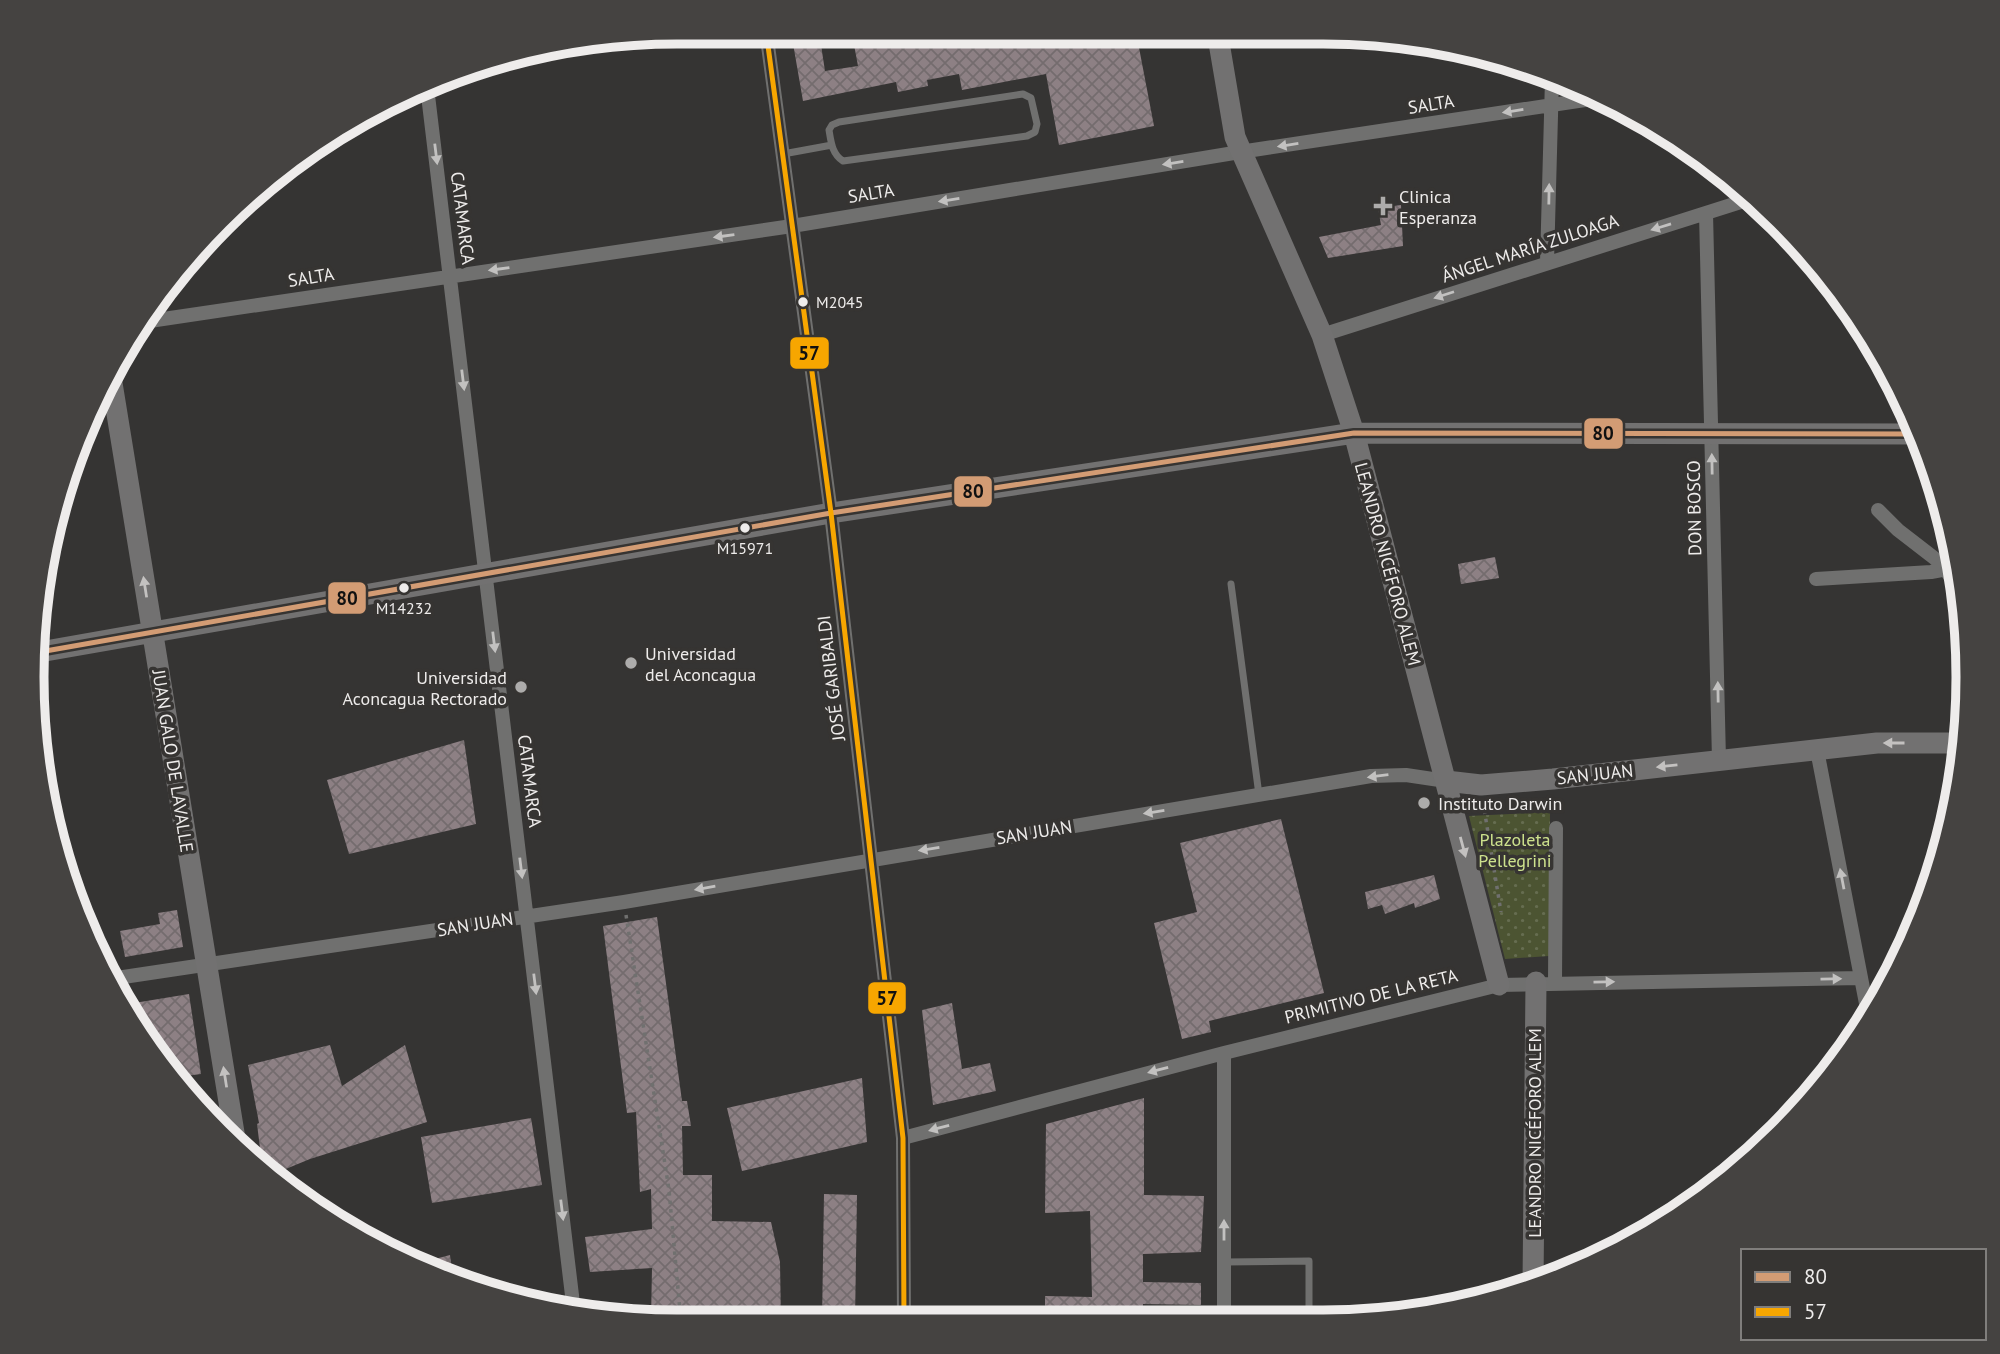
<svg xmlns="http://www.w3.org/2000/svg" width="2000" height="1354" font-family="'PT Sans',sans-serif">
<defs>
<pattern id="park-dots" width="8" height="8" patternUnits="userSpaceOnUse" patternTransform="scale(1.75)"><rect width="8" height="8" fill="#4c5432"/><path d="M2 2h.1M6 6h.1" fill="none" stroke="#666d50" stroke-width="1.8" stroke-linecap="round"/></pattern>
<pattern id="building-cross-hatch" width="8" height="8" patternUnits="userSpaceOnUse" patternTransform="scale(1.75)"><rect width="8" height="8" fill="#8d8084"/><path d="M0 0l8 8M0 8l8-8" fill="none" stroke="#746c6e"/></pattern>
</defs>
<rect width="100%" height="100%" fill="#353433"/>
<!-- park -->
<path fill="url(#park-dots)" d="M1550 812 1549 956 1505 959 1469 816Z"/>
<!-- building -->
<path fill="url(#building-cross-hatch)" d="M791 32H819L825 71 858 66 852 34 864 32H1136L1154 126 1059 145 1046 74 962 90 959 74 927 80 928 86 898 92 896 82 803 101Z
M1401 205 1403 246 1328 258 1319 237 1381 225 1378 208Z
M1495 557 1499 578 1461 584 1458 564Z
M464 740 476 824 349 854 327 780Z
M1281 819 1324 993 1209 1021 1211 1032 1182 1039 1154 923 1197 912 1180 843Z
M1434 875 1440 899 1415 908 1414 903 1385 914 1382 905 1368 909 1365 892Z
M177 910 183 947 125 957 120 931 160 924 158 913Z
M657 917 682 1101H687L691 1126H682L683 1175H712V1221L771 1222 780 1262 781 1322H677L651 1320 652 1268 590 1272 585 1237 652 1229 651 1189 640 1192 636 1112 627 1113 603 926Z
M189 994 201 1074 178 1077 122 1005Z
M952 1003 962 1069 990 1063 996 1091 933 1105 922 1010Z
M330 1045 342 1086 405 1045 427 1122 310 1159 276 1173 262 1164 257 1124 259 1123 248 1065Z
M862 1078 867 1142 742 1171 727 1108Z
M1144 1098V1195L1204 1196 1201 1252 1143 1254V1282L1201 1283V1305L1143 1304 1142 1322H1045V1296L1092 1297 1090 1211 1045 1213 1046 1124Z
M531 1118 542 1185 432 1203 421 1137Z
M824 1194 857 1195 855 1322H822Z
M450 1255 453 1277 416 1264Z
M940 1306H993V1322H940Z"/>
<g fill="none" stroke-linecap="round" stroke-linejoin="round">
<!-- path -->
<path stroke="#70706f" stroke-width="3.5" stroke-dasharray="3.5 5" stroke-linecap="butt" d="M1483 802 1501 912
M626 915 669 1190 681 1322"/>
<!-- lane -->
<path stroke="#70706f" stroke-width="7" d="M1023 94 1031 98 1037 124 1035 132 1027 136 843 161C832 154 831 142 829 130L832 125 839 122Z
M783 154 832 145
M1231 584 1259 795
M1225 1262 1309 1261V1322H1298"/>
<!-- street -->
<path stroke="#70706f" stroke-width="14" d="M766 31 831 513 903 1138 904 1322
M427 87 574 1312
M1706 213 1719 760
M1547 262 1552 79
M143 322 792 226 1240 152 1605 97
M1322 335 1750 199
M1878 510 1898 530 1942 564 1953 581 1962 613
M1816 579 1931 572 1958 567
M1817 750 1869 1019
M110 979 624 902 1371 776 1406 775 1446 781
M1555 982 1556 828
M903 1138 1224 1053 1499 985 1861 978
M1224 1322V1053"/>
<!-- secondary -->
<path stroke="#727171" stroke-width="21" d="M1217 31 1235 137 1322 335 1354 433 1499 985
M111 377 236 1145
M34 653 831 513 1354 433 1921 434
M1446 781 1481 785 1553 779 1877 743H1962
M1533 1284 1536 982"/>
<!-- bus-1 casing -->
<g stroke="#363432" stroke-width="10">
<path id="bus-1" d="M34 653 831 513 1354 433 1921 434"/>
</g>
<!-- bus-2 casing -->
<g stroke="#363432" stroke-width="10">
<path id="bus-2" d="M766 31 831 513 903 1138 904 1322"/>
</g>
<!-- bus-1 -->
<use href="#bus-1" stroke="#d39c74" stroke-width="5"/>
<!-- bus-2 -->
<use href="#bus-2" stroke="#f7a600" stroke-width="5"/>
</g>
<!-- one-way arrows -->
<defs><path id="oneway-solid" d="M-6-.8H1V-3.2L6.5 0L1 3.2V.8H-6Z" transform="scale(1.75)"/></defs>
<g fill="#c2c1c0">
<use href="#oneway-solid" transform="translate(1513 111) rotate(171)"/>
<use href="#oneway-solid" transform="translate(1288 145) rotate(171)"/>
<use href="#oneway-solid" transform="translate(436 154) rotate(83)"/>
<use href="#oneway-solid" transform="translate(1173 163) rotate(171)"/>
<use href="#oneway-solid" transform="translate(1549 194) rotate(-89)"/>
<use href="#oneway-solid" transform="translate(949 200) rotate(171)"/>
<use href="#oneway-solid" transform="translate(1661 227) rotate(163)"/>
<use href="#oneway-solid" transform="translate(724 236) rotate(172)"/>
<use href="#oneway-solid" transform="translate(499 269) rotate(172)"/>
<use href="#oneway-solid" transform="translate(1444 295) rotate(162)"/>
<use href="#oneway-solid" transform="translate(463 380) rotate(83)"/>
<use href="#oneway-solid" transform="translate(1712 464) rotate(-91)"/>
<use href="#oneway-solid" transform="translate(494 642) rotate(83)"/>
<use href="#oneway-solid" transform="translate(1718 692) rotate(-91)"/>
<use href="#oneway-solid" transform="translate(1378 776) rotate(173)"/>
<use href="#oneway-solid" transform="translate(1154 812) rotate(171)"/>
<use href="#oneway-solid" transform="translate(929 849) rotate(171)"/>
<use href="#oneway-solid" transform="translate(521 868) rotate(83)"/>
<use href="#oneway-solid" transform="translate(1842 879) rotate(-101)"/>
<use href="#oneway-solid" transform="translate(705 888) rotate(170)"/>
<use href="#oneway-solid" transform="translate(1831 979) rotate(-1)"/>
<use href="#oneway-solid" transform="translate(1604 982) rotate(-1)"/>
<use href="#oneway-solid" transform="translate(535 984) rotate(83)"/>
<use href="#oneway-solid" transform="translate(1158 1070) rotate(165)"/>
<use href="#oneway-solid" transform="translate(939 1128) rotate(165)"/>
<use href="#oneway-solid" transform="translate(562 1210) rotate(83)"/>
<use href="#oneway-solid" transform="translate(1224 1230) rotate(-90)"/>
</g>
<g fill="#c3c1c0">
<use href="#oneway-solid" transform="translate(145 587) rotate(-99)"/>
<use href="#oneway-solid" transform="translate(1894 743) rotate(180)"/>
<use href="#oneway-solid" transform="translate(1667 766) rotate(174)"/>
<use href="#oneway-solid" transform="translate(1463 847) rotate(75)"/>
<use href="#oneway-solid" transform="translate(225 1077) rotate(-99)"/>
</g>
<!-- markers -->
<g fill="#adacab" stroke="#363432" stroke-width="2.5">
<path d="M1379.5 195.5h7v7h7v7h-7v7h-7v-7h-7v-7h7z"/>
<circle cx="631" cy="663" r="7"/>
<circle cx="521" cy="687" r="7"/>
<circle cx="1424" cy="803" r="7"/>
</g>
<g fill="#eeeceb" stroke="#363432" stroke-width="2.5">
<circle cx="803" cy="302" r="6"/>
<circle cx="745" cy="528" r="6"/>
<circle cx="404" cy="588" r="6"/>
</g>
<g text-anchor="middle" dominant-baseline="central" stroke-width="7" stroke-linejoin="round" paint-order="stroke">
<!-- bus labels -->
<g font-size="16" fill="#eeeceb" stroke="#363432">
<text x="816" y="302" text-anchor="start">M2045</text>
<text x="745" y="548">M15971</text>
<text x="404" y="608">M14232</text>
</g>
<!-- street labels -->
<g font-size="18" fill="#eeeceb" stroke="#363432">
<text transform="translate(1431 104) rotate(-9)">SALTA</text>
<text transform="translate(871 193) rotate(-9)">SALTA</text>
<text transform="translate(463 218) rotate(83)">CATAMARCA</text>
<text transform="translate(1530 248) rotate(-18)">ÁNGEL MARÍA ZULOAGA</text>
<text transform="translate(311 277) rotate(-9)">SALTA</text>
<text transform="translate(1694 508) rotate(-91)">DON BOSCO</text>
<text transform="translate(1388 564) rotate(75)">LEANDRO NICÉFORO ALEM</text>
<text transform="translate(831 678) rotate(-97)">JOSÉ GARIBALDI</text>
<text transform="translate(173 761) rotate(81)">JUAN GALO DE LAVALLE</text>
<text transform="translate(1595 774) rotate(-6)">SAN JUAN</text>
<text transform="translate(530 781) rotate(83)">CATAMARCA</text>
<text transform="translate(1034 832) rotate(-9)">SAN JUAN</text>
<text transform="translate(475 924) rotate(-9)">SAN JUAN</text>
<text transform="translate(1371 996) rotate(-14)">PRIMITIVO DE LA RETA</text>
<text transform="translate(1534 1133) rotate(-90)">LEANDRO NICÉFORO ALEM</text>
</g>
<!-- poi labels -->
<g font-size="18" fill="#eeeceb" stroke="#363432" text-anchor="start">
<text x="1399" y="196">Clinica<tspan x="1399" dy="21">Esperanza</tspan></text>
<text x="645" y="653">Universidad<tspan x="645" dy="21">del Aconcagua</tspan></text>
<text x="507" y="677" text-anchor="end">Universidad<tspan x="507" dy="21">Aconcagua Rectorado</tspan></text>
<text x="1438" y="803">Instituto Darwin</text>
</g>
<!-- park labels -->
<g font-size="18" fill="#cde18d" stroke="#363432">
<text x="1515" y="839">Plazoleta<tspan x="1515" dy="21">Pellegrini</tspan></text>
</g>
</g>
<!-- crop -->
<path d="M0 0H2000V1354H0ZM677 44H1323A633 633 0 0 1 1956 677V677A633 633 0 0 1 1323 1310H677A633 633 0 0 1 44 677V677A633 633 0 0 1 677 44Z" fill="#454341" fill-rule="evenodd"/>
<path fill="none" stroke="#eeeceb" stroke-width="9" d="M677 44H1323A633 633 0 0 1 1956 677V677A633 633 0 0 1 1323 1310H677A633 633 0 0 1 44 677V677A633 633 0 0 1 677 44Z"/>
<g stroke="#363432" stroke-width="2.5">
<rect x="789" y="336" width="41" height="34" rx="7" fill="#f7a600"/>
<rect x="1583" y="417" width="41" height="33" rx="7" fill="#d39c74"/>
<rect x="953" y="475" width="40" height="33" rx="7" fill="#d39c74"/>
<rect x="327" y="581" width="40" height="34" rx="7" fill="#d39c74"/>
<rect x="867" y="981" width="40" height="34" rx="7" fill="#f7a600"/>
</g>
<g font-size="19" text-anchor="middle" font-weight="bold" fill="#111">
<text x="809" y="360">57</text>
<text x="1603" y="440">80</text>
<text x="973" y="498">80</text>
<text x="347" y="605">80</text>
<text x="887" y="1005">57</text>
</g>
<!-- legend -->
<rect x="1741" y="1249" width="245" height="91" fill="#363432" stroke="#807e7c" stroke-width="2"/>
<rect x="1755" y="1272" width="35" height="10" fill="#d39c74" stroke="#807e7c" stroke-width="2"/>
<text x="1804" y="1284" font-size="21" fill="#eeeceb">80</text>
<rect x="1755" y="1307" width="35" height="10" fill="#f7a600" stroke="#807e7c" stroke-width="2"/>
<text x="1804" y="1319" font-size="21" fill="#eeeceb">57</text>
</svg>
